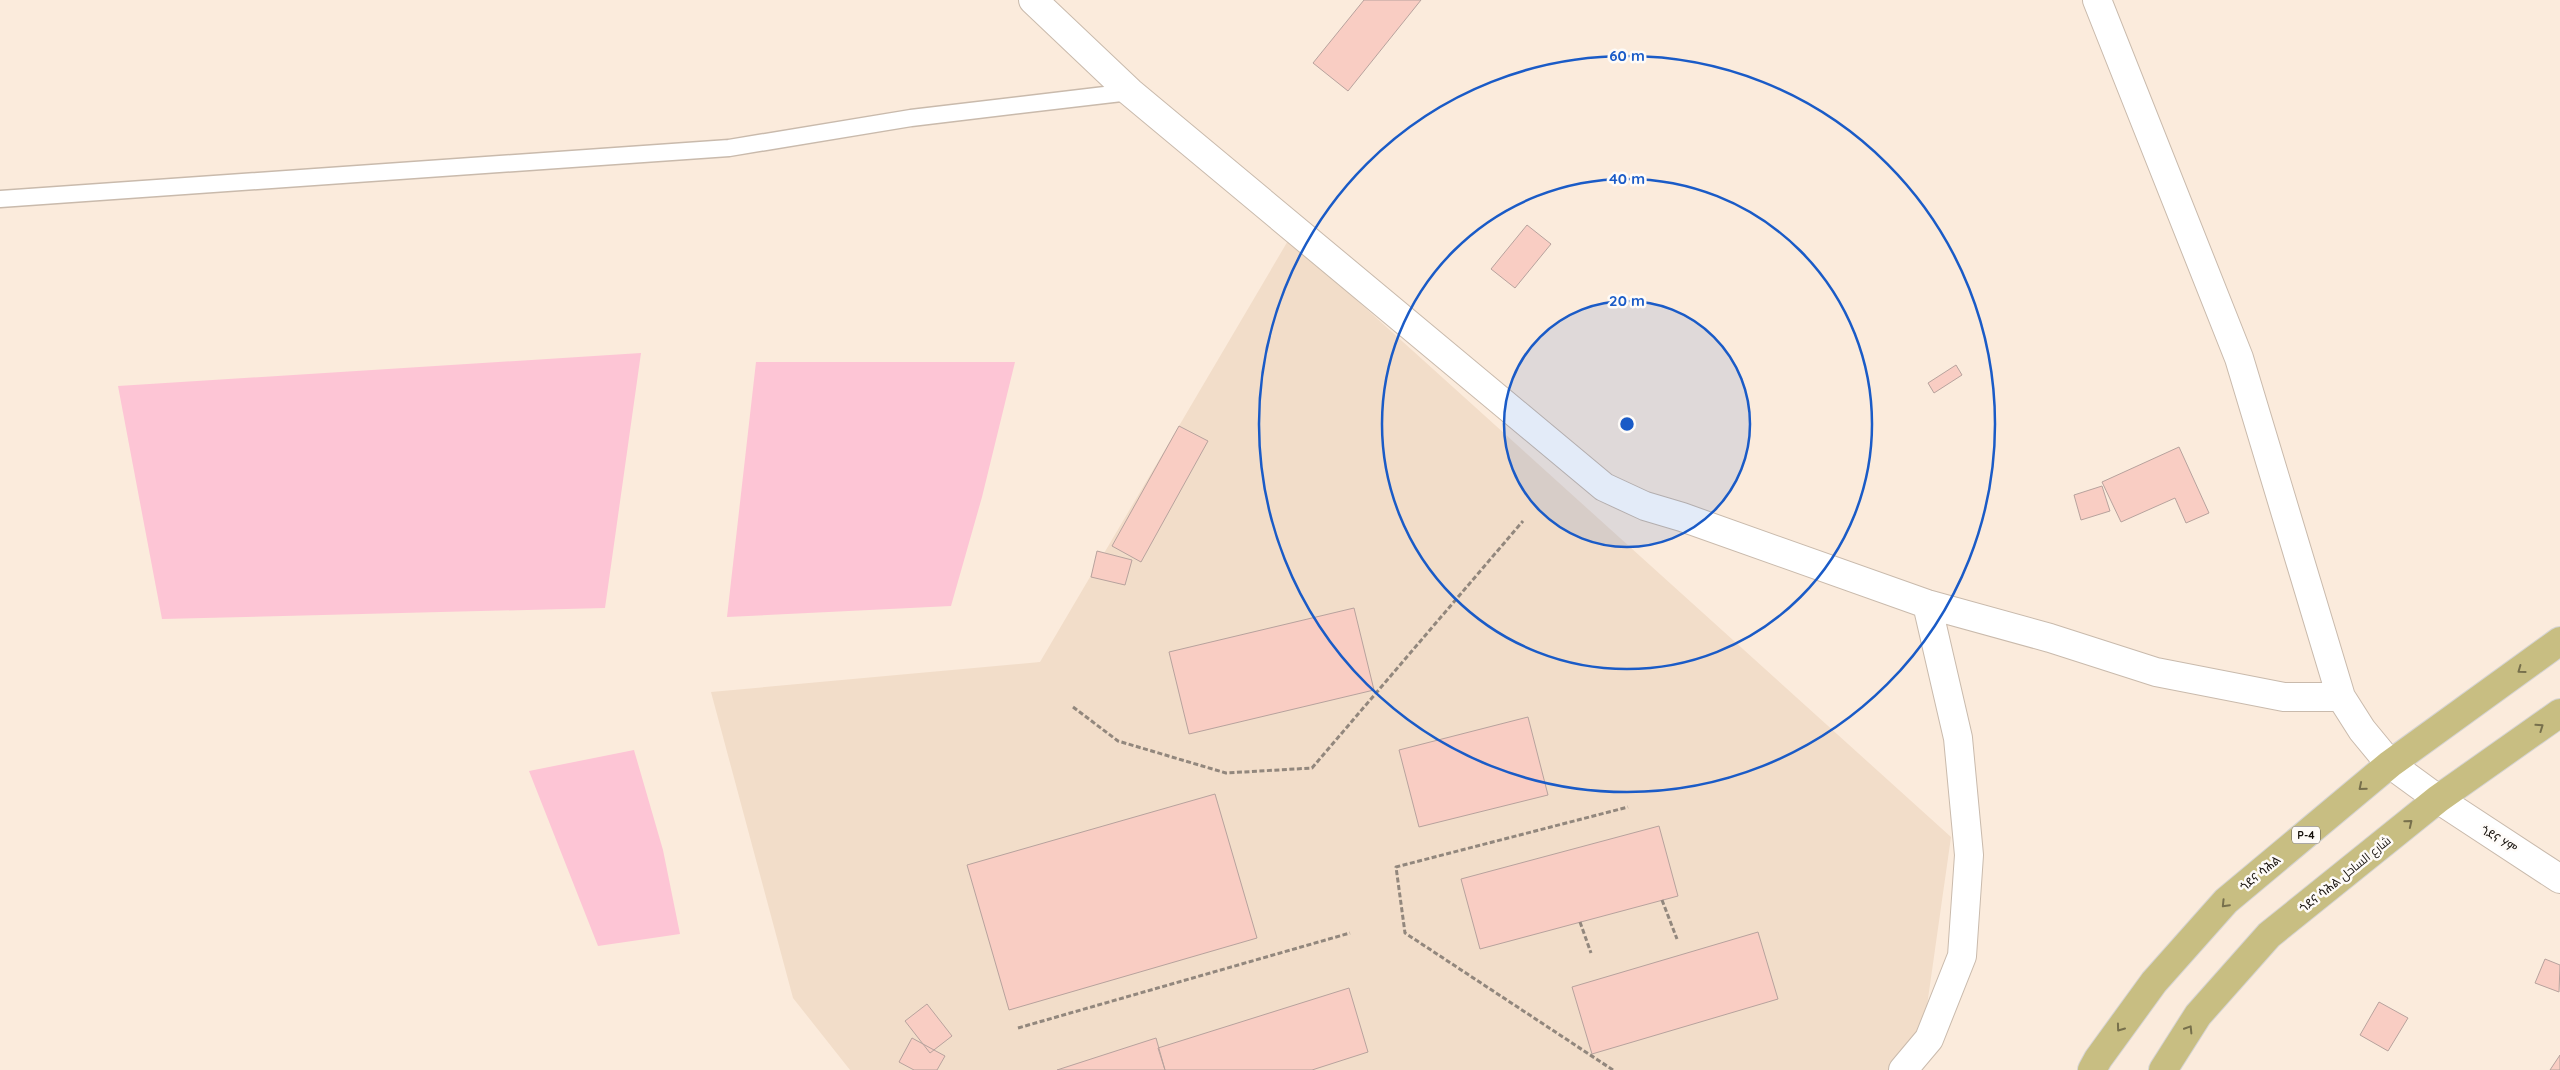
<svg xmlns="http://www.w3.org/2000/svg" width="2560" height="1070" font-family="Quicksand,Cairo,'Noto Sans Ethiopic',sans-serif">
<rect width="100%" height="100%" fill="#fbebdc"/>
<!-- built -->
<path fill="#f2ddc9" d="M1289 239 1951 837 1921 1048 1901 1070H850L793 998 711 692 1040 662Z"/>
<!-- green -->
<path fill="#fdc5d5" d="M641 353 605 608 162 619 118 386Z
M756 362H1015L982 497 951 606 727 617Z
M634 750 663 850 680 934 598 946 529 771Z"/>
<!-- building -->
<path fill="#f9cdc3" stroke="#b7a29d" d="M1364 0H1421L1348 91 1313 63Z
M1527 225 1551 244 1515 288 1491 269Z
M1956 365 1962 375 1934 393 1928 383Z
M1179 426 1208 441 1141 562 1112 546Z
M2179 447 2209 513 2186 523 2175 498 2121 522 2102 482Z
M2102 486 2110 511 2081 520 2074 495Z
M1097 551 1132 560 1125 585 1091 577Z
M1354 608 1374 690 1189 734 1169 652Z
M1528 717 1548 795 1419 827 1399 750Z
M1215 794 1257 938 1009 1010 967 865Z
M1659 826 1678 896 1480 949 1461 879Z
M1758 932 1778 999 1592 1054 1572 987Z
M2545 959 2560 965 2559 992 2535 983Z
M1349 988 1368 1052 1312 1070H1165L1158 1048Z
M2379 1002 2408 1018 2388 1051 2360 1035Z
M927 1004 952 1036 930 1053 905 1021Z
M912 1038 945 1056 937 1070H914L899 1062Z
M1156 1038 1165 1070H1057Z
M2560 1055V1070H2550Z"/>
<g fill="none" stroke-linecap="round" stroke-linejoin="round">
<!-- service casing -->
<g stroke="#c9baac" stroke-width="19">
<path id="service" d="M0 199 729 148 911 118 1130 92"/>
</g>
<!-- minor casing -->
<g stroke="#c9baac" stroke-width="30">
<path id="minor" d="M1033 0 1130 92 1604 487 1645 506 1682 517 1927 604 2050 638 2156 672 2284 697H2341
M2097 0 2239 358 2341 697 2362 730 2390 764
M1903 1070 1929 1039 1962 956 1969 855 1958 738 1927 604"/>
</g>
<!-- tertiary casing -->
<g stroke="#c9baac" stroke-width="30">
<path id="tertiary" d="M2390 764 2438 799 2560 879"/>
</g>
<!-- trunk casing -->
<g stroke="#d5d4d3" stroke-width="30">
<path id="trunk" d="M2092 1070 2098 1059 2154 982 2226 901 2390 764 2560 641
M2163 1070 2198 1015 2269 935 2438 799 2560 713"/>
</g>
<!-- path -->
<path stroke="#92877d" stroke-width="3" stroke-dasharray="5 2.5" stroke-linecap="butt" d="M1073 707 1118 741 1226 773 1312 768 1523 521
M1662 900 1677 939
M1580 922 1591 953
M1018 1028 1350 933
M1613 1070 1405 933 1396 867 1628 807"/>
<!-- service -->
<use href="#service" stroke="#fff" stroke-width="16"/>
<!-- minor -->
<use href="#minor" stroke="#fff" stroke-width="28"/>
<!-- tertiary -->
<use href="#tertiary" stroke="#fff" stroke-width="28"/>
<!-- trunk -->
<use href="#trunk" stroke="#c8be82" stroke-width="28"/>
</g>
<!-- one-way arrows -->
<defs><path id="oneway-chevron" d="M-2-3.5L2.5 0L-2 3.5" fill="none" stroke-width="1.6" stroke-linecap="round" stroke-linejoin="round" transform="scale(1.25)"/></defs>
<g stroke="#77704c">
<use href="#oneway-chevron" transform="translate(2521 670) rotate(144)"/>
<use href="#oneway-chevron" transform="translate(2540 727) rotate(-35)"/>
<use href="#oneway-chevron" transform="translate(2362 787) rotate(140)"/>
<use href="#oneway-chevron" transform="translate(2409 823) rotate(-39)"/>
<use href="#oneway-chevron" transform="translate(2225 904) rotate(134)"/>
<use href="#oneway-chevron" transform="translate(2120 1028) rotate(126)"/>
<use href="#oneway-chevron" transform="translate(2189 1029) rotate(-58)"/>
</g>
<!-- distance rings -->
<circle cx="1627" cy="424" r="123" fill="#1a5bc7" fill-opacity=".12"/>
<g fill="none" stroke="#1a5bc7" stroke-width="2.5">
<circle cx="1627" cy="424" r="123"/>
<circle cx="1627" cy="424" r="245"/>
<circle cx="1627" cy="424" r="368"/>
</g>
<g text-anchor="middle" dominant-baseline="central" stroke-width="5" stroke-linejoin="round" paint-order="stroke">
<!-- shield labels -->
<rect fill="#fefbf8" stroke="#5b5652" stroke-width="1" x="2292" y="826.5" width="28" height="17" rx="4"/>
<g font-size="11" font-weight="bold" fill="#15100b">
<text x="2306" y="835">P-4</text>
</g>
<!-- street labels -->
<g font-size="12" fill="#15100b" stroke="#fefbf8">
<text transform="translate(2499 839) rotate(33)">ጎደና ሃም</text>
<text transform="translate(2260 873) rotate(-40)">ጎደና ሳሕል</text>
<text transform="translate(2345 874) rotate(-39)">ጎደና ሳሕል شارع الساحل</text>
</g>
</g>
<circle cx="1627" cy="424" r="8" fill="#1a5bc7" stroke="#fefbf8" stroke-width="2.5"/>
<g font-size="15" text-anchor="middle" font-weight="bold" fill="#1a5bc7" stroke="#fefbf8" stroke-width="5" stroke-linejoin="round" paint-order="stroke">
<text x="1627" y="61">60 m</text>
<text x="1627" y="184">40 m</text>
<text x="1627" y="306">20 m</text>
</g>
</svg>
